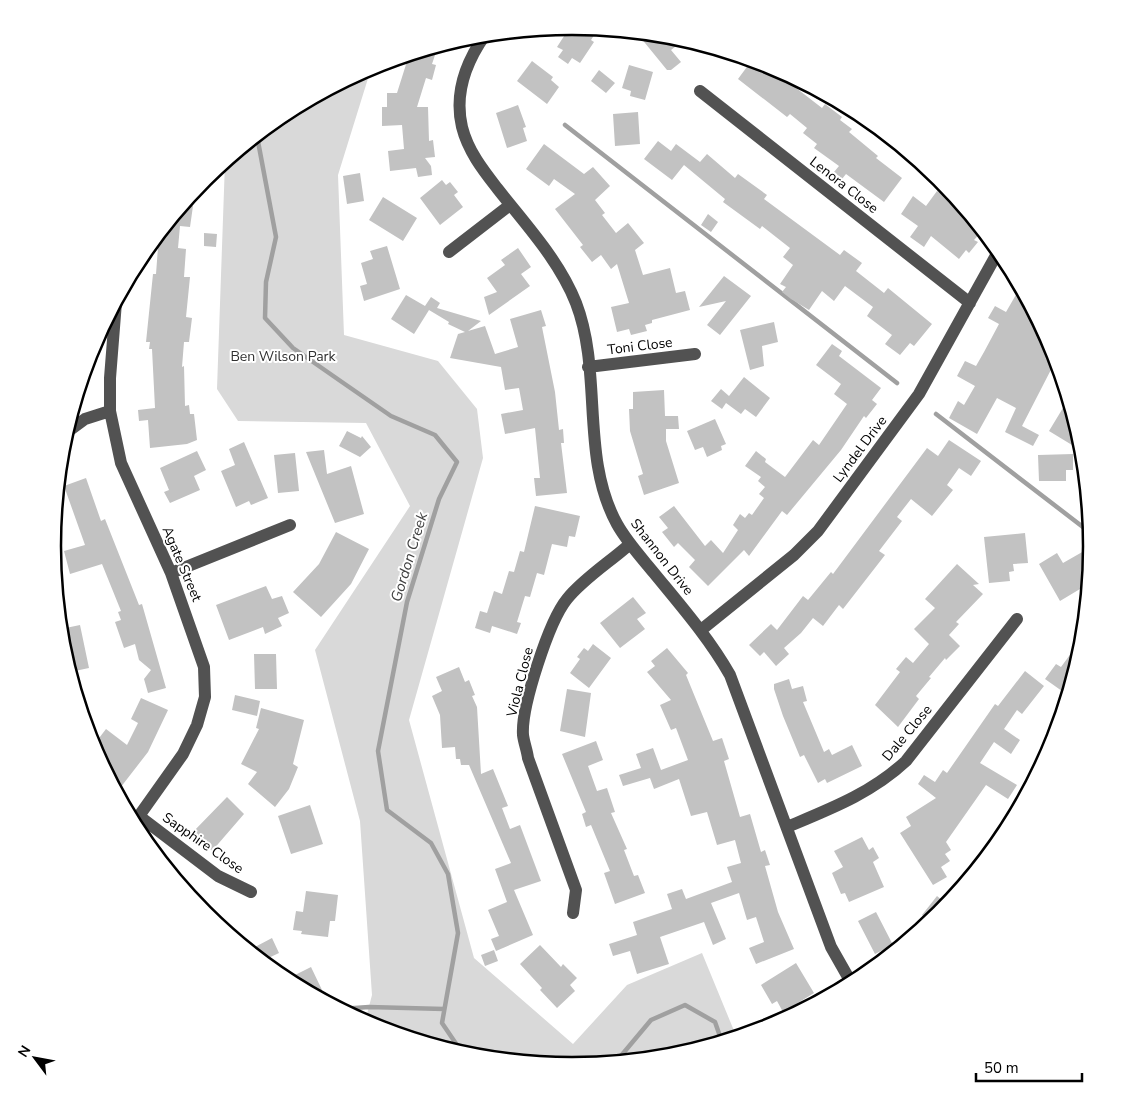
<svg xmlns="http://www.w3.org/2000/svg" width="1146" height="1093" font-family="'Nunito Sans',sans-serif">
<rect width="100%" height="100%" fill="#fff"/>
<!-- green -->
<path fill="#d9d9d9" d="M364 71 370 72 338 175 344 335 438 361 477 409 483 458 409 720 474 958 573 1044 627 985 702 953 737 1038 674 1057 573 1067 471 1057 374 1027 367 1014 372 995 360 821 315 650 410 506 366 423 238 421 217 389 225 162 284 114Z"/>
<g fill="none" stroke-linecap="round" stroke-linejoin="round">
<!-- stream -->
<path stroke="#a0a0a0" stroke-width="4.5" d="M460 40 465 44
M565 125 897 383
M257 136 276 237 266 282 265 318 293 348 339 380 391 416 435 435 457 462 439 499 407 602 378 751 387 810 431 843 448 874 458 933 442 1023 463 1054
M936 414 1092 534
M340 1009 369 1007 444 1009
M615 1063 651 1020 685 1005 715 1022 722 1042"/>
</g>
<!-- building -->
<path fill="#c2c2c2" d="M577 27 598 29 591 40 594 42 580 63 572 58 568 64 558 57 563 50 557 47 568 30 573 33Z
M636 32 685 39 671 50 681 62 671 70H667Z
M438 46 432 64 436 65 432 80 426 78 417 107H428L429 141 433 140 435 157 425 158 431 166 432 175 418 177 416 168 390 171 388 151 404 149 402 125 382 126V107H387V93H397L409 55Z
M752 60 780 70 778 74 822 108 825 104 842 117 840 120 852 129 849 132 878 156 876 158 902 178 884 202 846 174 842 179 834 172 839 166 814 148 817 144 803 133 807 128 790 114 787 117 738 79Z
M532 61 553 77 551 80 559 87 547 104 517 81Z
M629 65 653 72 645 100 630 96 631 91 622 88Z
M599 70 615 83 606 93 591 81Z
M518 105 526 127 523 128 527 141 507 148 496 113Z
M638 112 640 144 615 146 613 114Z
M658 141 671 151 676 144 700 162 707 154 735 178 738 174 767 195 764 199 840 255 844 250 862 263 856 271 884 293 888 288 932 324 914 346 910 343 900 355 885 344 892 335 867 316 873 307 845 286 834 301 822 291 809 310 791 299 782 292 786 287 780 284 793 265 783 257 790 248 762 226 760 229 723 202 725 199 684 165 672 180 644 159Z
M544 144 584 174 593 167 610 186 595 200 605 213 602 215 616 233 628 223 644 243 635 250 643 275 670 268 676 293 685 291 690 310 652 320V323L645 325 647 331 631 335 629 329 617 332 611 307 629 303 617 264 611 269 601 255 592 262 580 247 583 245 555 209 575 194 554 179 549 186 526 169Z
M360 173 364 201 347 204 343 176Z
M442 180 446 185 450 182 458 192 454 195 463 207 440 225 420 198Z
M937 191 972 216 983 230 974 240 978 242 969 253 966 250 959 259 931 236 924 247 910 237 918 226 901 214 913 196 926 206Z
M383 197 417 218 403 241 369 220Z
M184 205 193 206 190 227 180 226 178 248 186 249 184 277H190L186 317 192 318 189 342H184L182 367 184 366 185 406 189 405 190 414H194L197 440 187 444 150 448 148 420 139 421 138 410 155 408 152 349H149L150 342H146L153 274H156L159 234Z
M708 214 718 222 711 232 701 225Z
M204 233 217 234 216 247 204 246Z
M387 246 400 289 364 301 360 286 367 284 361 263 373 259 370 251Z
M518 248 531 267 521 274 530 286 489 315 484 297 497 292 487 278 505 265 501 260Z
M724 276 751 296 720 335 707 325 726 301 699 307Z
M1021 286 1054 348 1057 358 1022 426 1039 435 1033 446 1005 432 1016 408 997 398 977 434 949 418 958 401 964 405 975 386 957 376 965 361 976 366 984 352 999 324 988 318 995 306 1006 312Z
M406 295 425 306 431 297 440 303 437 308 481 321 468 331 485 326 495 354 518 347 510 319 541 310 546 326 542 327 555 392 559 430 563 429 564 443H561L567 493 536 496 534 478H540L535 428 505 434 501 414 523 410 519 388 505 390 501 367 450 358 458 334 465 332 448 324 449 322 429 310 414 334 391 319Z
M774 322 778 342 762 346 764 366 750 370 740 330Z
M832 344 842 351 839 356 881 388 872 400 877 404 866 418 864 416 841 450 787 515 782 511 749 556 744 550 708 586 689 567 695 560 678 543 674 547 662 532 668 528 659 517 674 506 705 546 711 540 723 553 738 530 733 525 740 514 745 518 749 513 752 515 764 498 759 494 765 487 758 481 761 477 745 466 756 451 766 459 765 462 785 477 813 440 819 445 847 404 834 394 841 384 816 365Z
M744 377 770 398 756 417 745 409 741 414 726 403 722 409 711 401 721 389 729 396Z
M664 390 665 416H678L679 429H666V441L679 483 644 495 638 476 643 474 630 431 629 409H633V392Z
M1069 398 1079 431 1072 427V445L1049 431Z
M715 419 726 444 721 446 722 450 707 457 703 447 695 450 687 431Z
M347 431 361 438 362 436 371 447 360 457 339 446Z
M949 440 981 461 971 476 959 468 947 485 953 490 932 516 911 499 897 517 902 521 879 551 885 555 843 609 839 605 823 626 813 618 801 633 784 648 789 654 776 666 764 652 760 656 749 645 771 624 777 630 803 596 808 600 831 572 833 574 927 448 938 456Z
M244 442 268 498 251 505 249 501 236 507 221 471 235 465 229 449Z
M324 450 327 474 351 466 364 514 335 523 306 452Z
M197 451 206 470 194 476 200 490 170 503 164 492 169 490 160 468Z
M295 453 299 491 278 493 274 455Z
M1073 454V470H1066V481H1039L1038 455Z
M86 478 101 521 105 519 139 605 142 604 166 688 148 693 144 679 151 670 139 660 135 644 124 648 115 622 121 620 118 612 121 611 102 564 70 574 64 551 85 545 64 486Z
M535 506 580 516 575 537 569 536 567 547 552 544 544 575 537 573 530 597 525 596 517 622 521 623 517 634 492 626 490 633 475 628 480 611 487 613 494 591 502 594 509 571 514 572 520 551 524 552Z
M336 532 369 549 351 584 321 617 293 592 319 564Z
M1025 533 1028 563 1013 564 1014 571 1009 572 1010 581 989 583 984 537Z
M1084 551 1092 564 1090 583 1060 601 1039 564 1057 553 1063 563Z
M957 564 979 584 973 585 983 594 956 622 959 624 949 635 960 646 946 660 945 658 929 677 931 678 916 696 919 699 898 727 875 705 900 672 896 669 906 657 913 663 929 644 914 629 935 608 925 599Z
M266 586 272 599 282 596 289 613 278 618 282 626 265 634 263 627 229 640 216 605Z
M633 597 646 613 637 619 645 629 620 648 600 623Z
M80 625 89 668 70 672 63 648 61 629Z
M593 644 611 658 589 688 570 673 580 659 577 657 584 648 588 651Z
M667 648 688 673 686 675 713 741 722 738 729 759 724 761 740 817 750 814 761 852 765 850 770 865 765 866 778 912 794 949 756 964 749 948 764 942 756 917 747 920 739 893 711 903 726 939 713 945 704 922 660 937 669 964 637 974 630 951 613 956 609 944 637 935 633 922 672 909 667 894 682 889 686 899 732 882 727 867 741 863 735 840 717 845 707 812 691 816 679 779 654 789 650 778 623 786 619 775 641 768 636 754 653 748 661 770 688 760 676 728 671 730 660 705 671 700 647 672 655 666 651 661Z
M1072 652 1080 658 1069 696 1045 679 1056 664 1061 667Z
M254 654H276L277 689H255Z
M459 667 465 682 469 680 475 695 472 696 477 707 481 774 493 769 508 806 502 808 510 829 520 825 541 881 514 890 533 935 496 951 491 939 499 936 488 910 507 902 495 869 511 863 469 765H461L460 759H456L455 747 442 748 440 715 432 696 442 691 436 677Z
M1025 671 1044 686 1022 714 1017 710 1004 729 1020 740 1011 754 994 742 980 763 1017 785 1008 799 986 785 946 842 951 850 945 854 950 861 941 867 947 877 933 885 900 833 911 826 906 817 936 798 918 784 924 775 935 782 943 770 947 773 995 704 998 706Z
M789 679 792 689 803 686 807 701 803 702 824 752 829 749 832 755 852 745 862 766 827 783 825 779 818 783 804 755 800 757 783 716 774 689V684Z
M567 689 591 693 585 737 560 731Z
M235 695 260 701 257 716 232 710Z
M141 698 168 710 148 752 117 792 93 746 106 729 127 745 138 723 131 719Z
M261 708 304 720 293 764 298 767 289 789 275 807 248 784 257 772 241 764 259 729 256 728Z
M596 741 603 760 588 766 597 791 607 788 615 812 611 813 627 849 624 850 634 876 638 875 645 893 615 904 604 873 610 871 591 825 586 827 582 814 586 812 562 754Z
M227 797 244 814 212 851 192 833Z
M310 805 323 844 291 854 278 816Z
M862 837 869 850 873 847 879 858 873 862 884 887 849 902 845 893 841 894 832 873 843 867 834 851Z
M306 891 338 895 335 921H330L328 937 301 934 302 931 293 930 296 911 303 912Z
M937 896 948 905 931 922 922 915Z
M876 912 893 945 875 954 858 921Z
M272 938 279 953 262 961 249 950Z
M540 945 561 967 563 964 577 978 570 985 575 991 557 1008 540 990 542 988 520 964Z
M494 950 498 961 485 966 481 955Z
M796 963 814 993 783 1012 777 1001 772 1004 761 985Z
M311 967 322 990 313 995 285 980Z"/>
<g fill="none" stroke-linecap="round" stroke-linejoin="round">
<!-- minor -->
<path stroke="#525252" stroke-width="12" d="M485 35C466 62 454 93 462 127 468 151 483 170 497 188 526 225 559 260 576 303 603 373 580 457 617 524 627 542 641 557 654 573 681 606 709 638 730 675L831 947 852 984
M700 91 970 303
M449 252 510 205
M116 302 110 378V411L121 463 171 573 204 667 205 697 197 725 183 754 134 823
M588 367 695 354
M66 433 85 419 110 411
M171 573 290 525
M701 630 794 555 818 531 919 394 999 250
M139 816 218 876 251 892
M787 827C830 809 872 793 906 761L1017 619
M573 913 576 890 528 758C527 750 524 743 523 735 521 707 549 621 567 599 584 578 610 562 630 544"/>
</g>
<g text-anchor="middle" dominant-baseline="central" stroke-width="4" stroke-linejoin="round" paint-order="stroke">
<!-- street labels -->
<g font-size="14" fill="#000" stroke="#fff">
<text transform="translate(844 185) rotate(38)">Lenora Close</text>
<text transform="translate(640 346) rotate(-7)">Toni Close</text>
<text transform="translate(860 449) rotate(-53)">Lyndel Drive</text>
<text transform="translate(662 557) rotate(52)">Shannon Drive</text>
<text transform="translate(182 564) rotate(67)">Agate Street</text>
<text transform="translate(520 682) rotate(-76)">Viola Close</text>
<text transform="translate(907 733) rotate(-50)">Dale Close</text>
<text transform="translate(203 843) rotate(35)">Sapphire Close</text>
</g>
<!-- park labels -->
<g font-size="14" fill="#303030" stroke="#fff">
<text x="283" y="356">Ben Wilson Park</text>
</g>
<!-- water labels -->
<g font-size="15" font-style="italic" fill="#414141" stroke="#fff">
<text transform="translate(409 557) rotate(-73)">Gordon Creek</text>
</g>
</g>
<!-- crop -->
<path d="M0 0H1146V1093H0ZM61 546a511 511 0 1 1 1022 0a511 511 0 1 1-1022 0Z" fill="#fff" fill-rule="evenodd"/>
<path fill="none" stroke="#000" stroke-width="2.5" d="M61 546a511 511 0 1 1 1022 0a511 511 0 1 1-1022 0Z"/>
<!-- north arrow -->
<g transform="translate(35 1058) rotate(302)" stroke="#ffffff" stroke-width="4" paint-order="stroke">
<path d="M0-4L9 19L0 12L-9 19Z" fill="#000000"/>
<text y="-8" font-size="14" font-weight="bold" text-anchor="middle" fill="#000000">N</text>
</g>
<!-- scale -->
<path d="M976 1073v8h106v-8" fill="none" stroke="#000000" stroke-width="2.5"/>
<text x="984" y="1073" font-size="15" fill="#000000" stroke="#ffffff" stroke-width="4" paint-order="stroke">50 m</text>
</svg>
